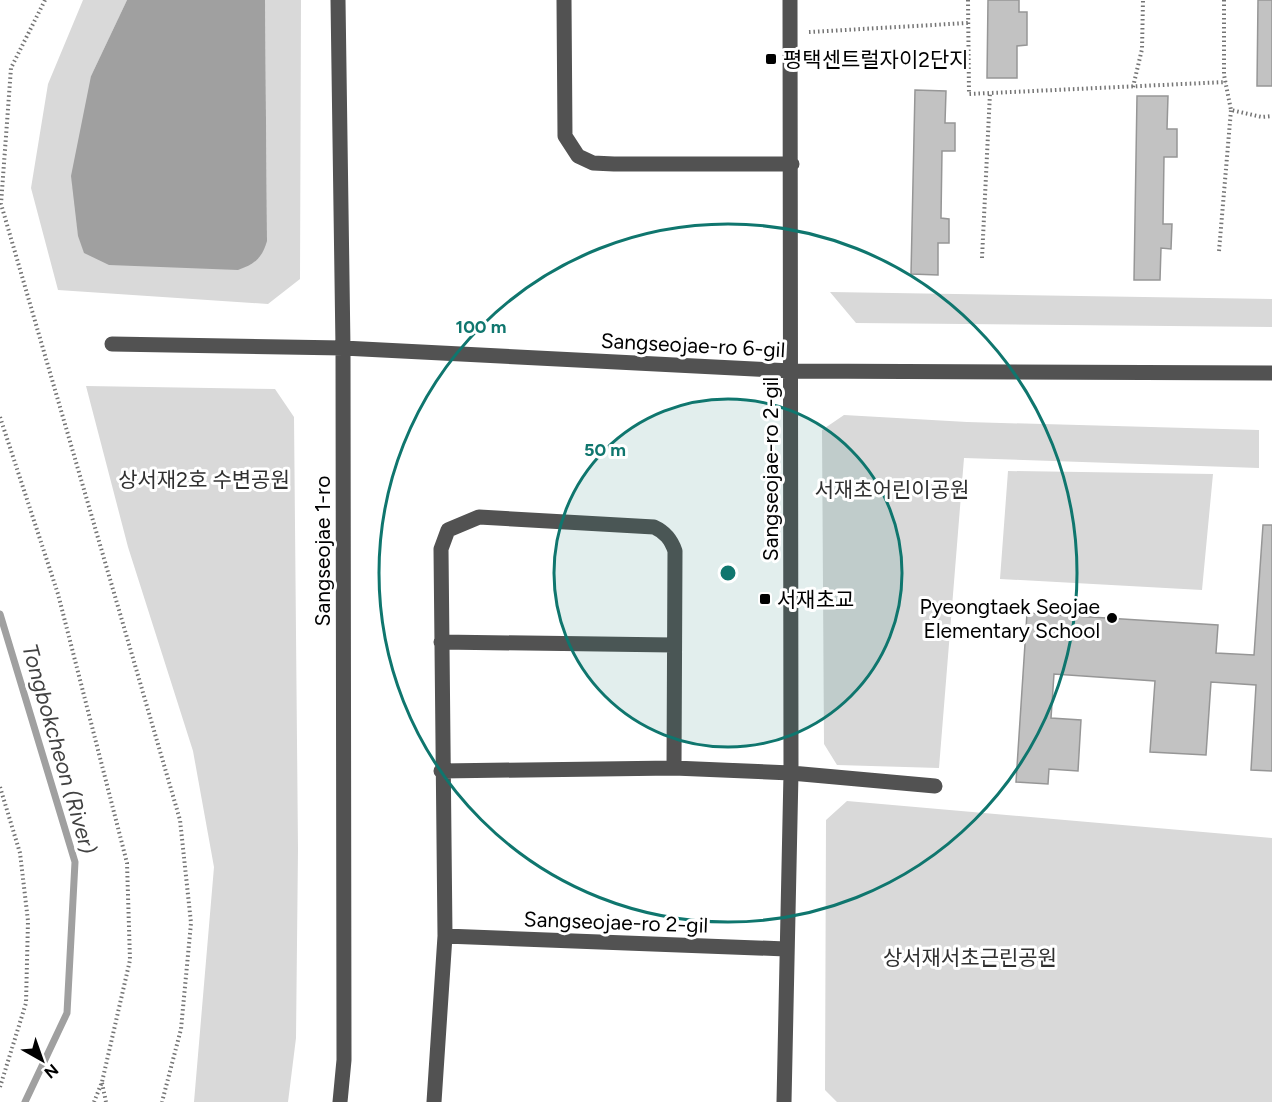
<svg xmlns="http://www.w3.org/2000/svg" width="1272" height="1102" font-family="Figtree,'Noto Sans KR',sans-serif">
<rect width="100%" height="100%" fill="#fff"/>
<!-- green -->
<path fill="#d9d9d9" d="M83 0H127L91 76 267 241 265 0H301L300 279 268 304 58 290 31 188 48 84Z
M830 292 1272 299V327L856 323Z
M86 386 275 389 294 417 298 849 296 1038 288 1102H194L214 867 193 751 128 547Z
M844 415 967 422 1259 430V468L964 458 939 768 837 765 824 744 822 430Z
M1008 471 1213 474 1202 590 1000 579Z
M847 801 1272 838V1102H837L825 1090 826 820Z"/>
<!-- water -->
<path fill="#a0a0a0" d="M127 0H265L267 241C262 258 255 264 238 270L109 265 84 253 78 236 71 176 91 76Z"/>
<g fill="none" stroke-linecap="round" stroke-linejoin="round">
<!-- stream -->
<path stroke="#a0a0a0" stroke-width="7" d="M0 614 75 862 67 1013 25 1102"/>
</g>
<!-- building -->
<path fill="#c2c2c2" stroke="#969696" stroke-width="1.5" d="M988 0H1019V12H1027V45L1017 46V78H987Z
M1258 0H1272V86H1257Z
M915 90 946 91 945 123H955V151H942L941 218 949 219V243H938V275L911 274Z
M1137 96H1168L1167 129H1177V157H1164L1163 224H1172L1171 249 1161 248 1160 280H1134Z
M1263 525H1272V771L1251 770 1256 685 1211 682 1206 755 1150 752 1155 681 1054 674 1051 718 1081 720 1078 771 1049 769 1048 784 1016 782 1027 613 1218 625 1216 653 1254 655Z"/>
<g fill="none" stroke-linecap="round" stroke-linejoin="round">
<!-- path -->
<path stroke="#747474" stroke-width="4" stroke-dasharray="1.5 3" stroke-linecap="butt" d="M45 0 11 68 1 204 180 820 191 923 181 1029 162 1102
M968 0 969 94 1226 82
M1224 0V75L1231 110 1262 117 1272 116
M809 32 968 23
M1133 87 1142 49 1143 0
M1219 251 1231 110
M982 258 990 93
M0 417 58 594 127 863 130 960 102 1082 94 1102
M0 787 20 853 28 921 26 1003 0 1087
M102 1083 106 1102"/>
<!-- minor -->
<path stroke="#525252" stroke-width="15" d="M338 0 343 348 344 1060 340 1102
M564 0 565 136 578 156 593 163 614 164H792
M112 344 343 348 791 371 1272 373
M441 642 673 645
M441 771 674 768 791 773 935 786
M445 936 786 949
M434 1102 445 936 441 549 448 530 479 517 654 527C665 532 671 539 675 551L674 768
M784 1102 791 773 790 0"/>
</g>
<!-- distance rings -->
<circle cx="728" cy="573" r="174" fill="#0f766e" fill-opacity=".12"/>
<g fill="none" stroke="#0f766e" stroke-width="3">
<circle cx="728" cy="573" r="174"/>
<circle cx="728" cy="573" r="349"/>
</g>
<!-- markers -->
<g fill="#000" stroke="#fff" stroke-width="2">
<rect x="765" y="53" width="12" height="12" rx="3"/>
<rect x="759" y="593" width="12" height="12" rx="3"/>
<circle cx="1112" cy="618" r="6"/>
</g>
<g text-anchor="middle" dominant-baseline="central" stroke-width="6" stroke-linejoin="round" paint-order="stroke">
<!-- poi labels -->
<g font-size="21" fill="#000" stroke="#fff" text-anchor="start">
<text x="783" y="59">평택센트럴자이2단지</text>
<text x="777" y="599">서재초교</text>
<text x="1100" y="606" text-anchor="end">Pyeongtaek Seojae<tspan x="1100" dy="24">Elementary School</tspan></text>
</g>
<!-- street labels -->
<g font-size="21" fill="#000" stroke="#fff">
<text transform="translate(693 345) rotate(3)">Sangseojae-ro 6-gil</text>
<text transform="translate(770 469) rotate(-90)">Sangseojae-ro 2-gil</text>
<text transform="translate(322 551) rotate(-90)">Sangseojae 1-ro</text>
<text transform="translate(616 922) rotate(2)">Sangseojae-ro 2-gil</text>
</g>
<!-- park labels -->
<g font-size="21" fill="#303030" stroke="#fff">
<text x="204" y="479">상서재2호 수변공원</text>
<text x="892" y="489">서재초어린이공원</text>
<text x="970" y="957">상서재서초근린공원</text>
</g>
<!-- water labels -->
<g font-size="22" font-style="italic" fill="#414141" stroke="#fff">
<text transform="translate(59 749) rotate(74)">Tongbokcheon (River)</text>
</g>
</g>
<circle cx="728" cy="573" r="9" fill="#0f766e" stroke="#fff" stroke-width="3"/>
<g font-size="18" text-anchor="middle" font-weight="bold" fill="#0f766e" stroke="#fff" stroke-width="6" stroke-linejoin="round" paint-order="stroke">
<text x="481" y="333">100 m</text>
<text x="605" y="456">50 m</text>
</g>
<!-- north arrow -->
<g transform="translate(42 1060) rotate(140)" stroke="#ffffff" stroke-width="4.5" paint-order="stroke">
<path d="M0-4.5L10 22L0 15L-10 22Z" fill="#000000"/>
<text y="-9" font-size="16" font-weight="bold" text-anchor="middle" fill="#000000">N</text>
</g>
</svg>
